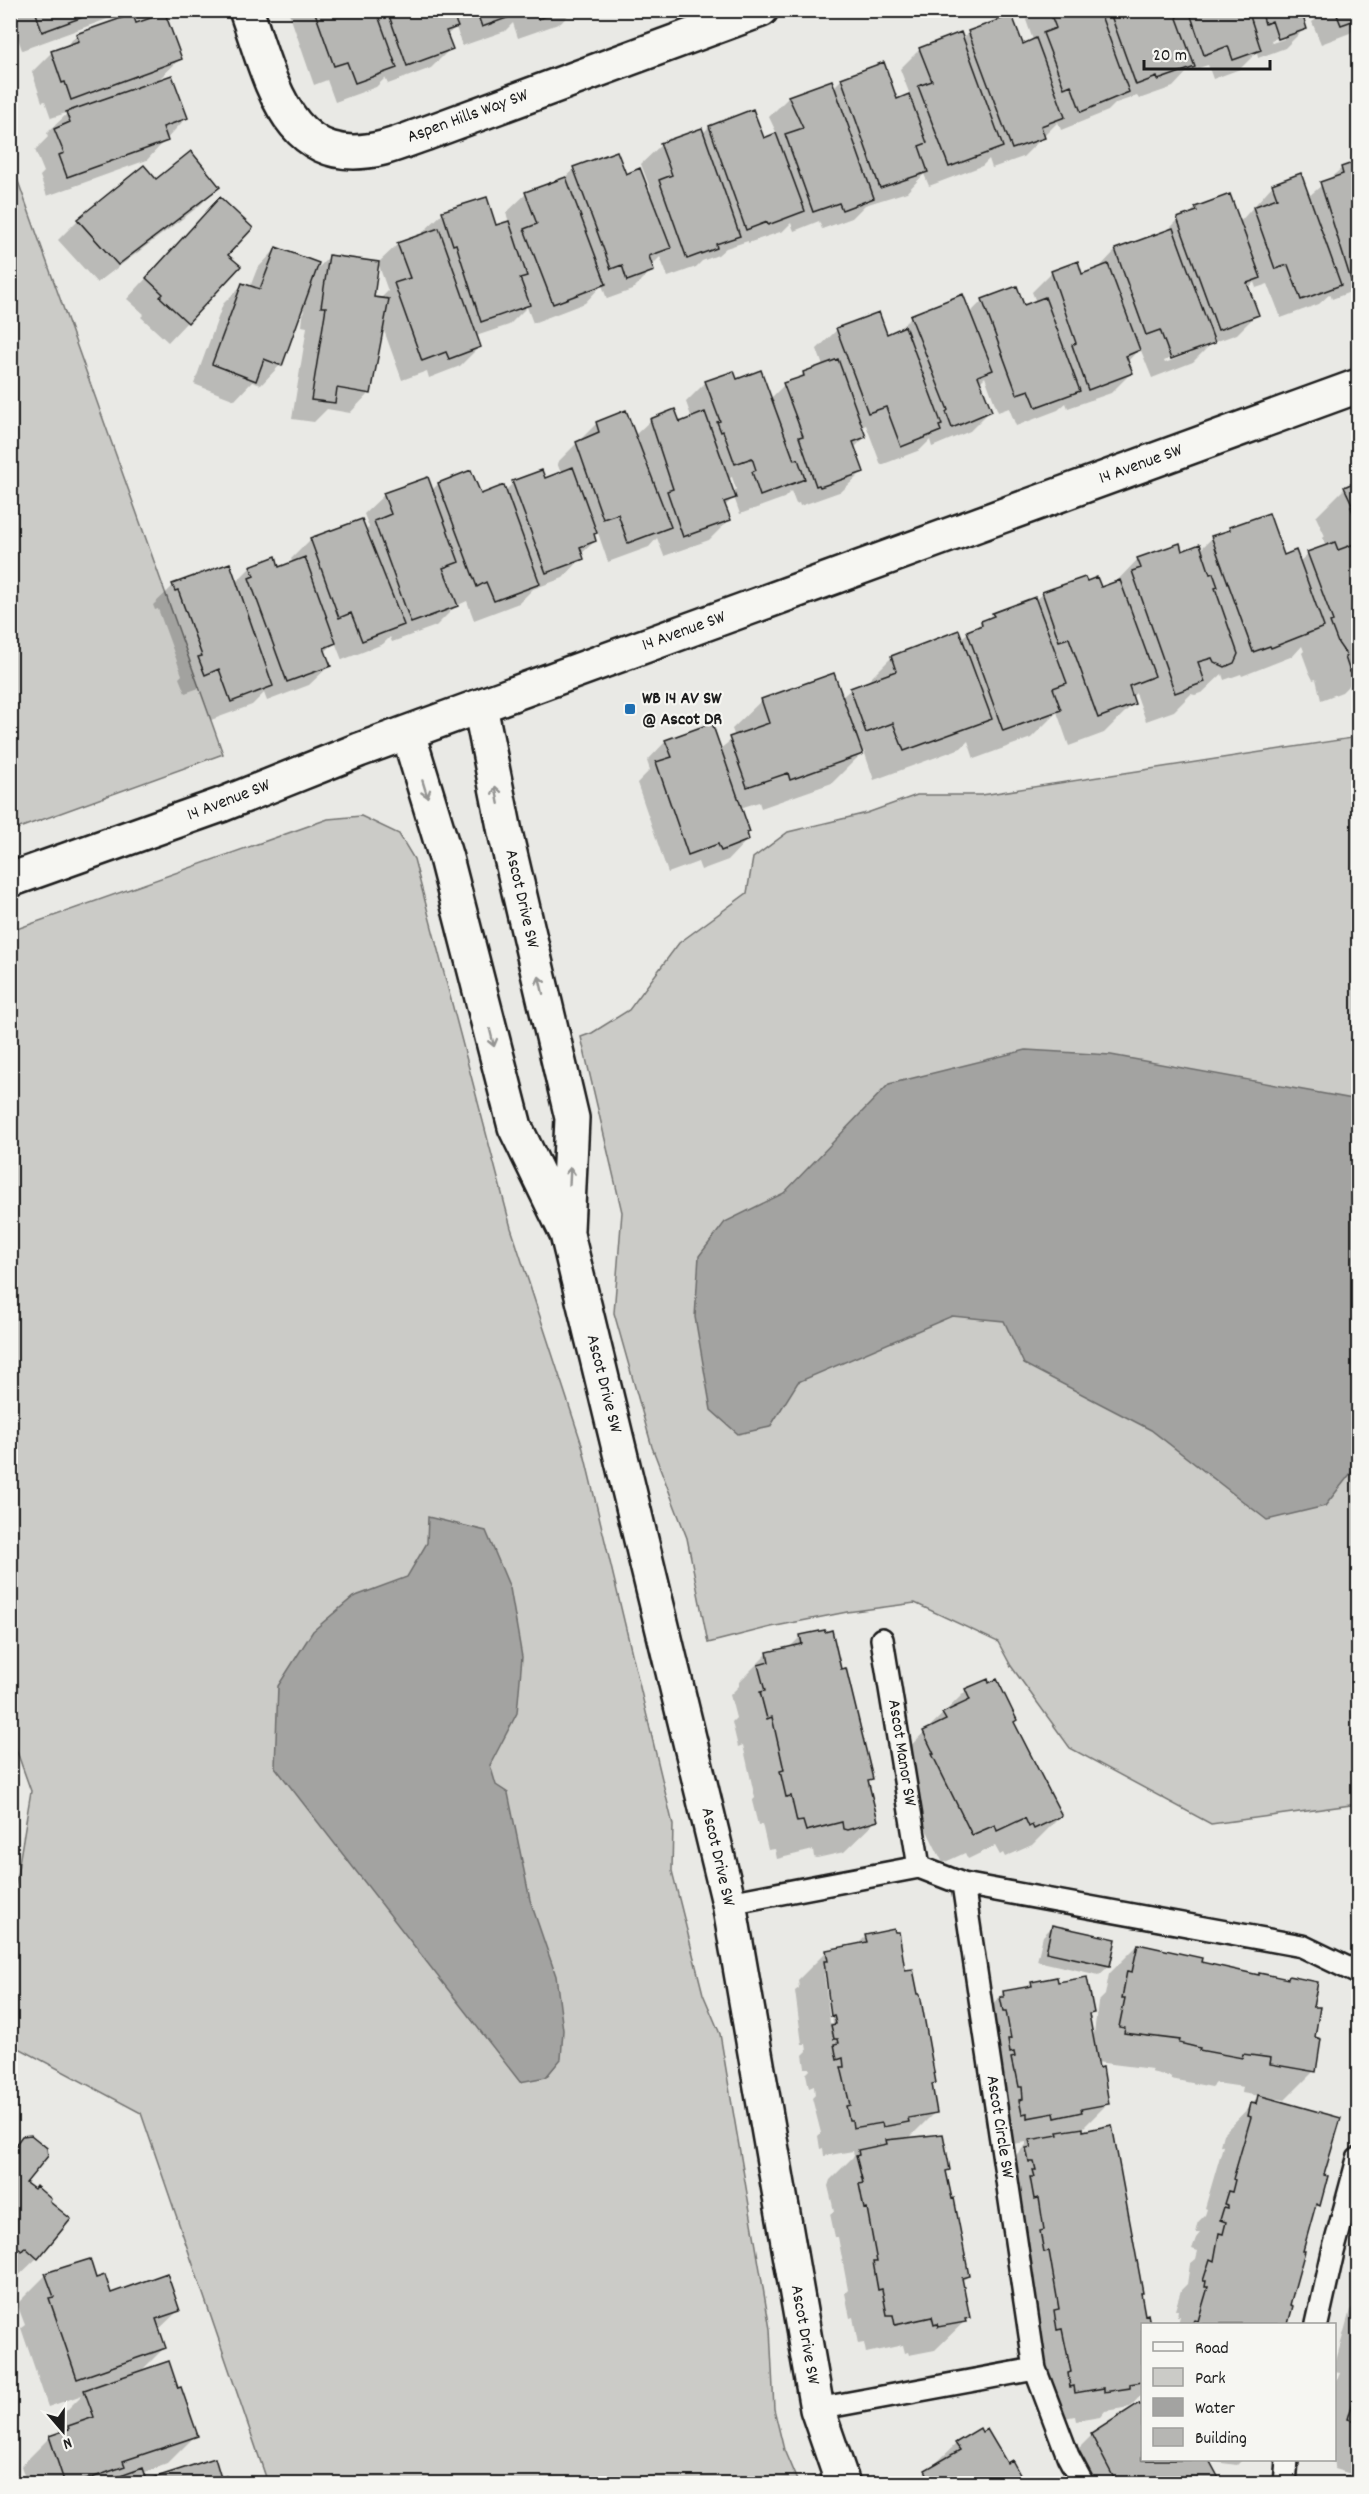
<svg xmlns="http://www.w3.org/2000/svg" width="1369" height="2494" font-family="Dekko,sans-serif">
<rect width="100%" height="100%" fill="#e9e9e5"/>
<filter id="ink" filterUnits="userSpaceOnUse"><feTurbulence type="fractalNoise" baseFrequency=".0167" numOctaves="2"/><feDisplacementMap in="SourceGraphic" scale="12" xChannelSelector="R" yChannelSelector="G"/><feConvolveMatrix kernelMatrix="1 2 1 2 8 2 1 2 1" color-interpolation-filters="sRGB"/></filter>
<g filter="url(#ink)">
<!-- green -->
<path fill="#cbcbc7" stroke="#747472" stroke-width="1.5" d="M10 159 223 754 11 831H10Z
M1358 737V1804L1211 1824 1070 1748 1011 1666 998 1642 915 1603 847 1612 771 1627 708 1643 687 1538 652 1447 614 1313 622 1212 581 1037 592 1033 629 1010 679 943 747 893 753 858 788 832 867 813 917 795H982Z
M361 816 399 834 414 859 511 1228 582 1445 673 1825 672 1871 703 1994 720 2034 770 2329 774 2409 784 2450 798 2483H268L141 2113 21 2049 11 2052V1912L31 1791 11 1735V931L328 819Z"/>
<!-- water -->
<path fill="#a3a3a1" stroke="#6d6d6c" stroke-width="1.5" d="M1026 1050 1111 1055 1358 1100V1464L1325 1506 1267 1520 1151 1430 1024 1364 1004 1321 952 1316 798 1382 770 1427 738 1434 711 1410 695 1317 699 1256 725 1222 784 1193 889 1084Z
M428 1517 486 1531 510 1588 522 1657 517 1713 490 1765 496 1785 508 1793 530 1900 556 1976 563 2030 561 2059 546 2077 520 2082 275 1767 278 1686 313 1631 353 1597 407 1577 427 1543Z"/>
<!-- shadow -->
<path fill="#0003" fill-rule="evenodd" d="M12 10H132L22 50 11 18 14 16Z
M288 10H573L561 23 518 38 513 23 505 31 462 46 456 27 446 36 451 48 431 68 388 84 385 78 376 87 335 102 327 80 314 85Z
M1035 10H1310L1302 19 1305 28 1285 48 1258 58 1257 52 1240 69 1213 79 1208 65 1187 72 1173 87 1139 99 1137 96 1116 103 1108 111 1061 130 1058 122 1023 157 992 168 989 159 982 166 929 186 924 174 907 192 865 205 852 218 822 229 819 221 794 231 791 223 783 231 748 243V241L726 248 718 255 702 261 696 267 668 277 660 257 651 266 652 270 632 290 607 299 602 285 585 303 533 323 527 307 509 325 476 336 479 347 460 366 429 378 427 371 402 380 382 325 369 393 350 413 327 409 314 422 292 419 307 327 302 326 305 298 280 365 261 385 252 382 235 400 194 384 223 304 243 284 250 287 257 269 276 249 315 271 330 256 372 299 379 300 388 291 378 263 398 244 424 235 423 232 443 213 495 227 509 222 506 213 526 194 563 179 574 169 625 176 648 193 651 191 641 164 661 145 702 134 709 127 763 139 777 134 769 117 789 97 831 82 833 88 841 80 883 64 896 101 910 95 900 69 920 49 962 40 969 32 1022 46 1033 40 1026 20ZM1284 36V39L1272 43 1271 40Z
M1311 10H1358V26L1350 33 1321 44 1312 22 1315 20Z
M135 25 180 59 157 81 186 118 147 160 47 196 40 176 44 172 35 150 48 137 47 133 69 112 51 118 45 101 42 102 32 72 52 52 65 47 77 35Z
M1358 162V289L1332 299 1330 294 1319 304 1281 318 1268 284 1256 288 1254 282 1248 289 1257 314 1237 334 1212 343 1193 362 1152 378 1140 348 1127 362 1131 373 1111 393 1068 408 1066 403 1058 410 1016 426 1009 408 998 412 985 377 979 383 990 411 970 431 932 447 930 440 920 450 881 465 866 425 861 427 865 437 854 448 862 472 842 491 800 506 799 503 796 504 791 491 784 498 740 514 734 497 724 507 729 520 709 540 664 556 657 538 649 547 608 562 598 533 593 535 595 541 581 554 582 558 563 578 533 589 519 603 474 620 467 601 456 606 436 626 392 642 390 637 383 644 342 660 335 642 324 653 329 666 309 685 267 701 264 693 252 705 211 720 199 688 185 693 179 678 182 675 158 609 155 610 153 605 173 586 235 583 251 567 279 569 293 563 291 559 311 539 365 531 369 527 364 514 384 495 431 491 438 484 471 472 480 496 505 491 513 483 542 472 544 479 561 473 557 463 597 423 634 436 651 420 679 424 692 419 686 402 706 382 736 381 770 399 784 385 797 380 804 373 823 366 817 349 837 330 886 336 897 331 911 317 969 314 983 300 1023 307 1036 302 1032 292 1052 272 1082 276 1097 270 1116 250 1165 233 1178 220 1187 216 1196 208 1239 223 1273 185 1308 197 1342 168ZM1191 350V353L1165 363 1164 361ZM732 477 736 489 733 493 727 479Z
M144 167 156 181 218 187 198 207 97 283 58 240 78 220Z
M220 199 226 255 187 322 168 342 141 317 144 314 127 299Z
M1358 479V682L1348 686 1342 692 1321 700 1316 679 1313 680 1309 672 1302 653 1304 651 1302 646 1293 656 1242 676 1241 674 1224 680 1222 674 1203 692 1195 695 1191 694 1174 711 1146 721 1136 693 1131 698 1133 704 1104 733 1069 746 1057 712 1031 738 974 759 968 741 961 748 874 780 864 751 832 783 761 808 759 802 740 808 749 831 745 835 747 840 728 860 701 870 698 862 668 873 637 783 650 770 647 761 666 741 720 749 735 737 732 729 762 700 841 698 850 690 865 684 892 657 960 639 993 614 1035 601 1043 594 1084 578 1086 583 1100 589 1114 584 1138 559 1200 550 1212 538 1225 533 1230 528 1283 557 1299 562 1308 554 1326 547 1323 538 1325 536 1316 517 1345 488Z
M831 1632 871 1779 867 1782 876 1821 844 1852 817 1858 814 1857 813 1850 777 1859 775 1849 768 1850 762 1824 758 1825 752 1801 755 1798 743 1745 738 1747 732 1722 736 1718 730 1695 739 1686V1682L768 1653 789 1648 800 1637Z
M966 1691 1012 1722 1061 1816 1032 1845 1005 1857 1003 1853 1000 1855 995 1846 968 1859 965 1853 943 1863 904 1785 895 1761Z
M1358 1908V1964L1354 1946 1356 1943 1350 1917Z
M1052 1927 1109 1966 1099 1975 1037 1961 1043 1936Z
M866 1936 904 1972 934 2083 931 2086 935 2112 908 2139 948 2170 945 2173 968 2276 961 2282 968 2318 935 2350 909 2355 908 2352 905 2353 903 2345 866 2353 864 2343 858 2344 853 2317 850 2318 845 2293 848 2290 838 2237H835L830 2214 834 2211 828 2186 830 2180 854 2156 853 2151 824 2156 823 2148 820 2149 818 2136 821 2133 812 2098 815 2095 814 2086 809 2088 806 2074 810 2070 809 2068H805L803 2055 807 2051 806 2044H802L795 1991 799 1988 798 1980 827 1951 856 1946ZM824 1973H827L833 2023H830Z
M1138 1945 1199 1964 1257 1976 1260 1974 1287 1980 1289 1977 1312 2008 1314 2071 1285 2100 1272 2098V2101L1322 2176 1319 2205 1312 2211 1286 2324H1178L1180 2316H1177L1178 2310H1175L1181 2290 1187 2284 1190 2264 1196 2259 1198 2251 1192 2249 1196 2238 1200 2233H1196L1199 2221 1205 2215 1207 2209 1205 2208 1223 2146 1220 2145 1223 2134 1260 2096 1242 2093 1243 2087 1216 2083 1212 2087 1171 2079 1172 2077 1151 2072 1152 2069 1096 2062 1108 2103 1081 2130 1142 2292 1140 2294 1143 2317 1147 2316 1149 2324H1142V2394L1130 2407 1105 2411 1100 2417 1076 2421 1075 2416 1047 2421 1001 2170 1026 2145V2142L999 2146 985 2080 981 2081 979 2070 983 2067 978 2039 974 2040 972 2028 975 2022 1004 1992 1028 1988 1032 1984 1057 1983 1092 2013 1088 2017 1093 2041 1098 2002 1105 1995 1109 1974Z
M23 2138 24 2184 37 2258 10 2284V2146L13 2148Z
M46 2275 95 2280 110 2295 178 2311 158 2330 164 2348 139 2373 196 2435 167 2464 143 2473 146 2482 220 2480 226 2484H27L21 2466 50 2437 60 2434 56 2421 82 2395 48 2407 21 2328 25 2325 17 2304Z
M1358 2292V2476L1334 2469 1335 2463 1324 2460H1334V2388L1340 2373 1334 2372V2368L1350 2310 1355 2305Z
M1142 2406V2460H1242L1237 2465 1207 2461 1220 2484H1073L1063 2464 1092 2435Z
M956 2444 1007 2465 1024 2484H914Z
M1345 2477 1358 2478V2484H1339Z"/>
<!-- building -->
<path fill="#b6b6b3" stroke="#1c1c1c" stroke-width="1.5" d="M35 10H102L42 32Z
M314 10H376L397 68 355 83 347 62 334 66Z
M387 10H451L458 27 446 31 453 49 407 66Z
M476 10H526V11L482 27Z
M535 10H563L538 19Z
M1049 10H1099L1129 92 1081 112 1071 85 1064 88 1043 33 1056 28Z
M1109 10H1174L1195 67 1158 80 1157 77 1136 85Z
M1189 10H1248L1261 50 1233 60 1228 46 1204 55Z
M1261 10H1301L1307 29 1278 39 1272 21 1265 24Z
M1335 10H1358V19L1341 25Z
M165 13 182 59 71 100 65 82 62 83 51 51 79 41 76 34 133 14 136 23Z
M1012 15 1023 44 1036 38 1065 117 1041 126 1045 138 1012 149 968 31Z
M961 32 1003 147 949 167 918 86 932 81 919 48Z
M884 62 897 99 909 94 927 143 919 146 928 172 880 188 841 78Z
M172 75 188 118 163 127 168 141 67 177 59 155 64 153 54 129 70 122 66 112Z
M832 80 874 198 842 210 839 203 813 212 785 134 803 128 788 96Z
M753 109 764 138 776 133 805 211 768 225 767 222 746 230 709 126Z
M702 128 740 236 716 244 717 248 687 259 659 180 672 175 660 143Z
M191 151 220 187 118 265 77 219 144 165 156 179Z
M617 151 626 174 640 168 671 248 649 256 654 271 627 281 622 265 611 269 573 167Z
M1358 161V278L1351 280 1320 182 1343 174 1341 167Z
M1301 173 1341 285 1301 300 1288 265 1275 269 1253 207 1277 198 1272 184Z
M566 177 606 284 553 304 524 229 537 224 525 192Z
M1230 194 1261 278 1247 283 1259 315 1218 330 1177 218 1197 211 1195 207Z
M220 197 253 228 228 255 241 266 188 323 160 297 163 294 146 278Z
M487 197 496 225 509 221 527 276 520 278 530 305 481 322 456 244 453 245 442 211Z
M439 228 481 347 449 359 446 352 422 361 394 283 410 278 397 243Z
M1173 228 1215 343 1171 359 1160 330 1146 335 1115 249Z
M276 247 319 263 282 366 264 359 256 381 212 364 242 283 260 289Z
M329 255 379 262 374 297 389 299 371 394 337 388 335 403 311 400 326 307H321Z
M1078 261 1082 274 1108 264 1140 350 1126 356 1133 373 1088 390 1072 345 1076 343 1051 271Z
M1017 286 1024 305 1045 297 1080 391 1036 407 1029 390 1017 394 982 299Z
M963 294 993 370 978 376 992 411 952 428 946 412 948 410 910 315Z
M879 312 887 334 905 326 942 425 939 426 941 431 901 447 886 407 868 413 836 328Z
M838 359 866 437 853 442 864 472 820 487 819 485 816 486 799 437 803 436 783 383 804 376 803 372Z
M761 370 794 460 798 459 805 479 760 496 752 472 756 470 752 458 735 464 723 431 721 432 717 422 720 421 705 381 734 371 737 379Z
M675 409 680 422 705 412 736 498 724 502 731 520 683 537 667 491 673 489 650 419Z
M626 410 671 527 628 543 618 514 603 519 576 442 599 432 596 422Z
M573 467 597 533 594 534 596 541 580 547 584 559 546 573 512 481 542 470 545 478Z
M471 470 481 494 504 485 540 584 494 601 486 582 477 587 438 483Z
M428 477 459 562 443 568 458 606 411 623 374 521 391 514 383 493Z
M1357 478H1358V528L1351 507 1353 506 1344 487 1358 481Z
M1269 513 1284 555 1296 550 1324 627 1271 648 1270 646 1253 652 1211 536 1230 530 1229 527Z
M362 519 404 625 362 641 351 613 339 618 310 538Z
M1358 534V667L1350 672 1345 657 1347 656 1338 643 1330 622 1333 621 1307 552 1335 542 1338 550 1357 543 1354 536Z
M1180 543 1182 551 1200 544 1210 574 1213 573 1218 587 1215 588 1238 654 1234 663 1225 667 1214 662 1212 658 1198 662 1205 682 1175 693 1132 571 1141 568 1137 558Z
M276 556 279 567 305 557 336 643 324 648 331 666 287 682 249 578 254 576 250 566Z
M230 563 273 686 231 702 219 669 205 675 198 657 202 656 178 590 175 591 172 584Z
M1085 577 1087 581 1097 577 1101 587 1120 580 1155 676 1129 686 1135 704 1098 718 1069 638 1059 641 1042 592Z
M1035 597 1067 683 1053 688 1061 710 1003 731 967 631 982 625 981 621 994 616 992 613Z
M959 630 992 719 904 751 893 723 866 733 850 688 896 671 891 656Z
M834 673 863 754 790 780 788 773 747 787 729 737 769 723 761 699Z
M712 723 750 832 747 833 749 840 721 851 718 844 688 855 656 762 672 757 665 740Z
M825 1630V1632L832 1630 841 1669 846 1668 873 1779 868 1780 878 1821 847 1830 843 1829 842 1822 806 1831 803 1821 797 1822 791 1796 786 1797 780 1771 784 1770 772 1717 767 1719 760 1692 765 1691 758 1665 769 1662 767 1652 802 1644 800 1635Z
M988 1679 989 1683 997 1679 1017 1720 1014 1722 1062 1816 1034 1829 1032 1825 1029 1827 1025 1818 997 1831 995 1825 972 1835 932 1754H934L923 1731 946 1720 942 1713 970 1700 965 1689Z
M1052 1925 1116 1939 1110 1966 1046 1952Z
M894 1929 895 1932H899L905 1970 913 1969 918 1994H920L936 2083 932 2084 937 2113 908 2118 909 2122 883 2127 882 2123 853 2128 852 2120H849L846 2106 850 2105 841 2067H844L843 2058 837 2060 834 2044 839 2043 838 2039H834L831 2025 836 2024 834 2015 831 2016 824 1961H828L826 1950 867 1942 865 1935Z
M1138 1944 1202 1958 1201 1962 1259 1975V1973L1288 1979 1289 1976 1318 1982 1313 2007H1320L1315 2037 1321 2039 1316 2072 1270 2064 1271 2058 1243 2054 1242 2058 1199 2050 1200 2048 1179 2043 1180 2040 1124 2033 1125 2028 1119 2027 1125 1998H1122L1127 1971 1132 1972Z
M1057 1977 1058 1982 1087 1977 1094 2013 1089 2014 1099 2068 1103 2067 1109 2104 1081 2109 1082 2112 1055 2118 1054 2113 1027 2118V2113L1022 2114 1019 2100 1023 2099 1022 2087H1019L1016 2072H1014L1011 2058 1015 2057 1014 2052 1010 2053 1008 2039H1011L1006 2011H1003L1000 1997H1004L1003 1991 1032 1986 1031 1982Z
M1258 2095 1341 2118 1324 2175 1328 2176 1320 2206 1316 2204 1303 2251H1305L1290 2305 1293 2306 1288 2324H1192L1194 2320 1198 2321 1208 2287H1205L1206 2281H1203L1210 2259 1214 2261 1219 2233 1223 2234 1226 2222 1220 2220 1224 2207 1228 2208V2205L1224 2204 1228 2191 1232 2192 1235 2180 1233 2179 1251 2117 1248 2116 1251 2103 1256 2104Z
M1112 2125 1143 2293H1141L1145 2315 1148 2314 1150 2324H1142V2382L1130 2384V2388L1104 2392V2388L1075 2393 1074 2386 1070 2387 1068 2373 1071 2372 1062 2329 1057 2330 1054 2310 1059 2309 1049 2251 1044 2252 1040 2231 1044 2230 1039 2198 1034 2199 1030 2177H1035L1033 2170H1036L1034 2162H1029L1026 2148 1031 2147 1029 2140 1058 2135 1057 2132 1083 2128V2131Z
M943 2134 950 2170 946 2171 952 2199 954 2198 969 2276 962 2278 970 2318 965 2319 966 2322 938 2327 937 2324 934 2325 932 2317 895 2325 893 2315H887L882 2289 878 2290 873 2262H877L867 2208 864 2209 859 2184 863 2183 856 2156 859 2155 858 2150 887 2144 886 2140Z
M31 2135 47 2148 48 2156 26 2183 34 2189 36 2186 51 2199 50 2202 71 2219 38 2259 25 2247 22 2251 10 2242V2144L14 2147 22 2136Z
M90 2259 96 2278 105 2275 111 2293 167 2273 180 2311 156 2319 166 2348 77 2379 49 2298 54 2297 45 2273Z
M169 2361 178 2388 181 2387 198 2436 123 2461 125 2466 75 2484H65L49 2436 69 2429 68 2426 94 2417 84 2390Z
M1357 2389H1358V2422L1348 2419Z
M1139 2403 1140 2405 1142 2404V2460H1209L1222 2484H1117L1091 2434Z
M980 2428 982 2432 987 2429 1007 2463 1012 2460 1025 2484H926L925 2482 930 2479 925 2470 960 2450 955 2443Z
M215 2458 221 2478 226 2476 228 2484H98L143 2468 147 2480Z
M1345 2476H1358V2484H1342L1345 2482Z"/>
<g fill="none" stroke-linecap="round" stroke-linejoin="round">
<!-- lane casing -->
<g stroke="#1c1c1c" stroke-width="26">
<path id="lane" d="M882 1639 919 1867
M963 1884 1035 2369 1068 2456 1083 2484
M729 1903 919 1867 963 1884 1302 1946 1358 1973
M1317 2324 1333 2252 1358 2159
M817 2409 1035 2369
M1285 2484 1287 2460"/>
</g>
<!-- street casing -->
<g stroke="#1c1c1c" stroke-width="38">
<path id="street" d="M246 10C271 80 287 172 383 148 398 144 412 138 427 133L761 10
M480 706 505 832 572 1118 567 1230
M408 733 446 858 515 1127 567 1234 729 1903 817 2409 843 2484
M10 880 221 805 359 750 1358 386"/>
</g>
<!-- lane -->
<use href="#lane" stroke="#f6f6f2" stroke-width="21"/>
<!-- street -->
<use href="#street" stroke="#f6f6f2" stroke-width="33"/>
</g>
<!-- one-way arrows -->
<defs><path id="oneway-shaft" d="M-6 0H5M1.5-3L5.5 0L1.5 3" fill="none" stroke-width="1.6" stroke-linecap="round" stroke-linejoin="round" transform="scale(1.5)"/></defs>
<g stroke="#949492">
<use href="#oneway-shaft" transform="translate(425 789) rotate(73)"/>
<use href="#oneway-shaft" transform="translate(497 795) rotate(-101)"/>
<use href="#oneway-shaft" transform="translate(541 985) rotate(-103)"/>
<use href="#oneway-shaft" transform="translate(492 1038) rotate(76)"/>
<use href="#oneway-shaft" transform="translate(570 1176) rotate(-87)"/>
</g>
</g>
<!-- markers -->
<rect fill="#1f6fb2" stroke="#f6f6f2" stroke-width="2" x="624" y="703" width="12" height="12" rx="3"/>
<g text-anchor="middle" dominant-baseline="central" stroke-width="4.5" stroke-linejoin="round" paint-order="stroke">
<!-- street labels -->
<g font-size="18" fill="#1c1c1c" stroke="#f6f6f2">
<text transform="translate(468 117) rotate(-20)">Aspen Hills Way SW</text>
<text transform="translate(1141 465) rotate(-20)">14 Avenue SW</text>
<text transform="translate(684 632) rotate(-20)">14 Avenue SW</text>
<text transform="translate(229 801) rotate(-21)">14 Avenue SW</text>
<text transform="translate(521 899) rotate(77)">Ascot Drive SW</text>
<text transform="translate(603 1384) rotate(76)">Ascot Drive SW</text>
<text transform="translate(901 1753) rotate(81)">Ascot Manor SW</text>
<text transform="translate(717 1857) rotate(77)">Ascot Drive SW</text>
<text transform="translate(999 2127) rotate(81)">Ascot Circle SW</text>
<text transform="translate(804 2335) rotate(80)">Ascot Drive SW</text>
</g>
<!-- poi labels -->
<g font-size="18" font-weight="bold" fill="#1c1c1c" stroke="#f6f6f2" text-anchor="start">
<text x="642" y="699">WB 14 AV SW<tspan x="642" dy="21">@ Ascot DR</tspan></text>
</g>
</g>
<!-- margin -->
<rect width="1369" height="2494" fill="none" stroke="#f6f6f2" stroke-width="36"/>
<rect x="18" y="18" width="1333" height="2458" fill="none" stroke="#1c1c1c" stroke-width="2" filter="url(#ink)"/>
<!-- legend -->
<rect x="1141" y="2323" width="195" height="138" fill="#f6f6f2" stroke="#9f9f9c" stroke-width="1.5"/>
<rect x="1153" y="2342" width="30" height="9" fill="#f6f6f2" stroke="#9f9f9c" stroke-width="1.5"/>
<text x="1195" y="2353" font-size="18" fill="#1c1c1c">Road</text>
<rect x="1153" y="2368" width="30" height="18" fill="#cbcbc7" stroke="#9f9f9c" stroke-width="1.5"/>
<text x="1195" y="2383" font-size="18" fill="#1c1c1c">Park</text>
<rect x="1153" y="2398" width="30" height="18" fill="#a3a3a1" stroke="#9f9f9c" stroke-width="1.5"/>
<text x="1195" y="2413" font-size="18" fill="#1c1c1c">Water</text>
<rect x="1153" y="2428" width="30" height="18" fill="#b6b6b3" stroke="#9f9f9c" stroke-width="1.5"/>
<text x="1195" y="2443" font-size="18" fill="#1c1c1c">Building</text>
<!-- north arrow -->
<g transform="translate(63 2431) rotate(160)" stroke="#f6f6f2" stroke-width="4.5" paint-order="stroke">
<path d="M0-4.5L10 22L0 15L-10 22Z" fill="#1c1c1c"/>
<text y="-9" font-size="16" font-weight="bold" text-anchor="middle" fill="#1c1c1c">N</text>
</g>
<!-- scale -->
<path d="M1144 60v9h126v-9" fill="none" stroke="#1c1c1c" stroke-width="3"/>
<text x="1153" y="60" font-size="18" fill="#1c1c1c" stroke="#f6f6f2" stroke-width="4.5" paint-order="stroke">20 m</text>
</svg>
